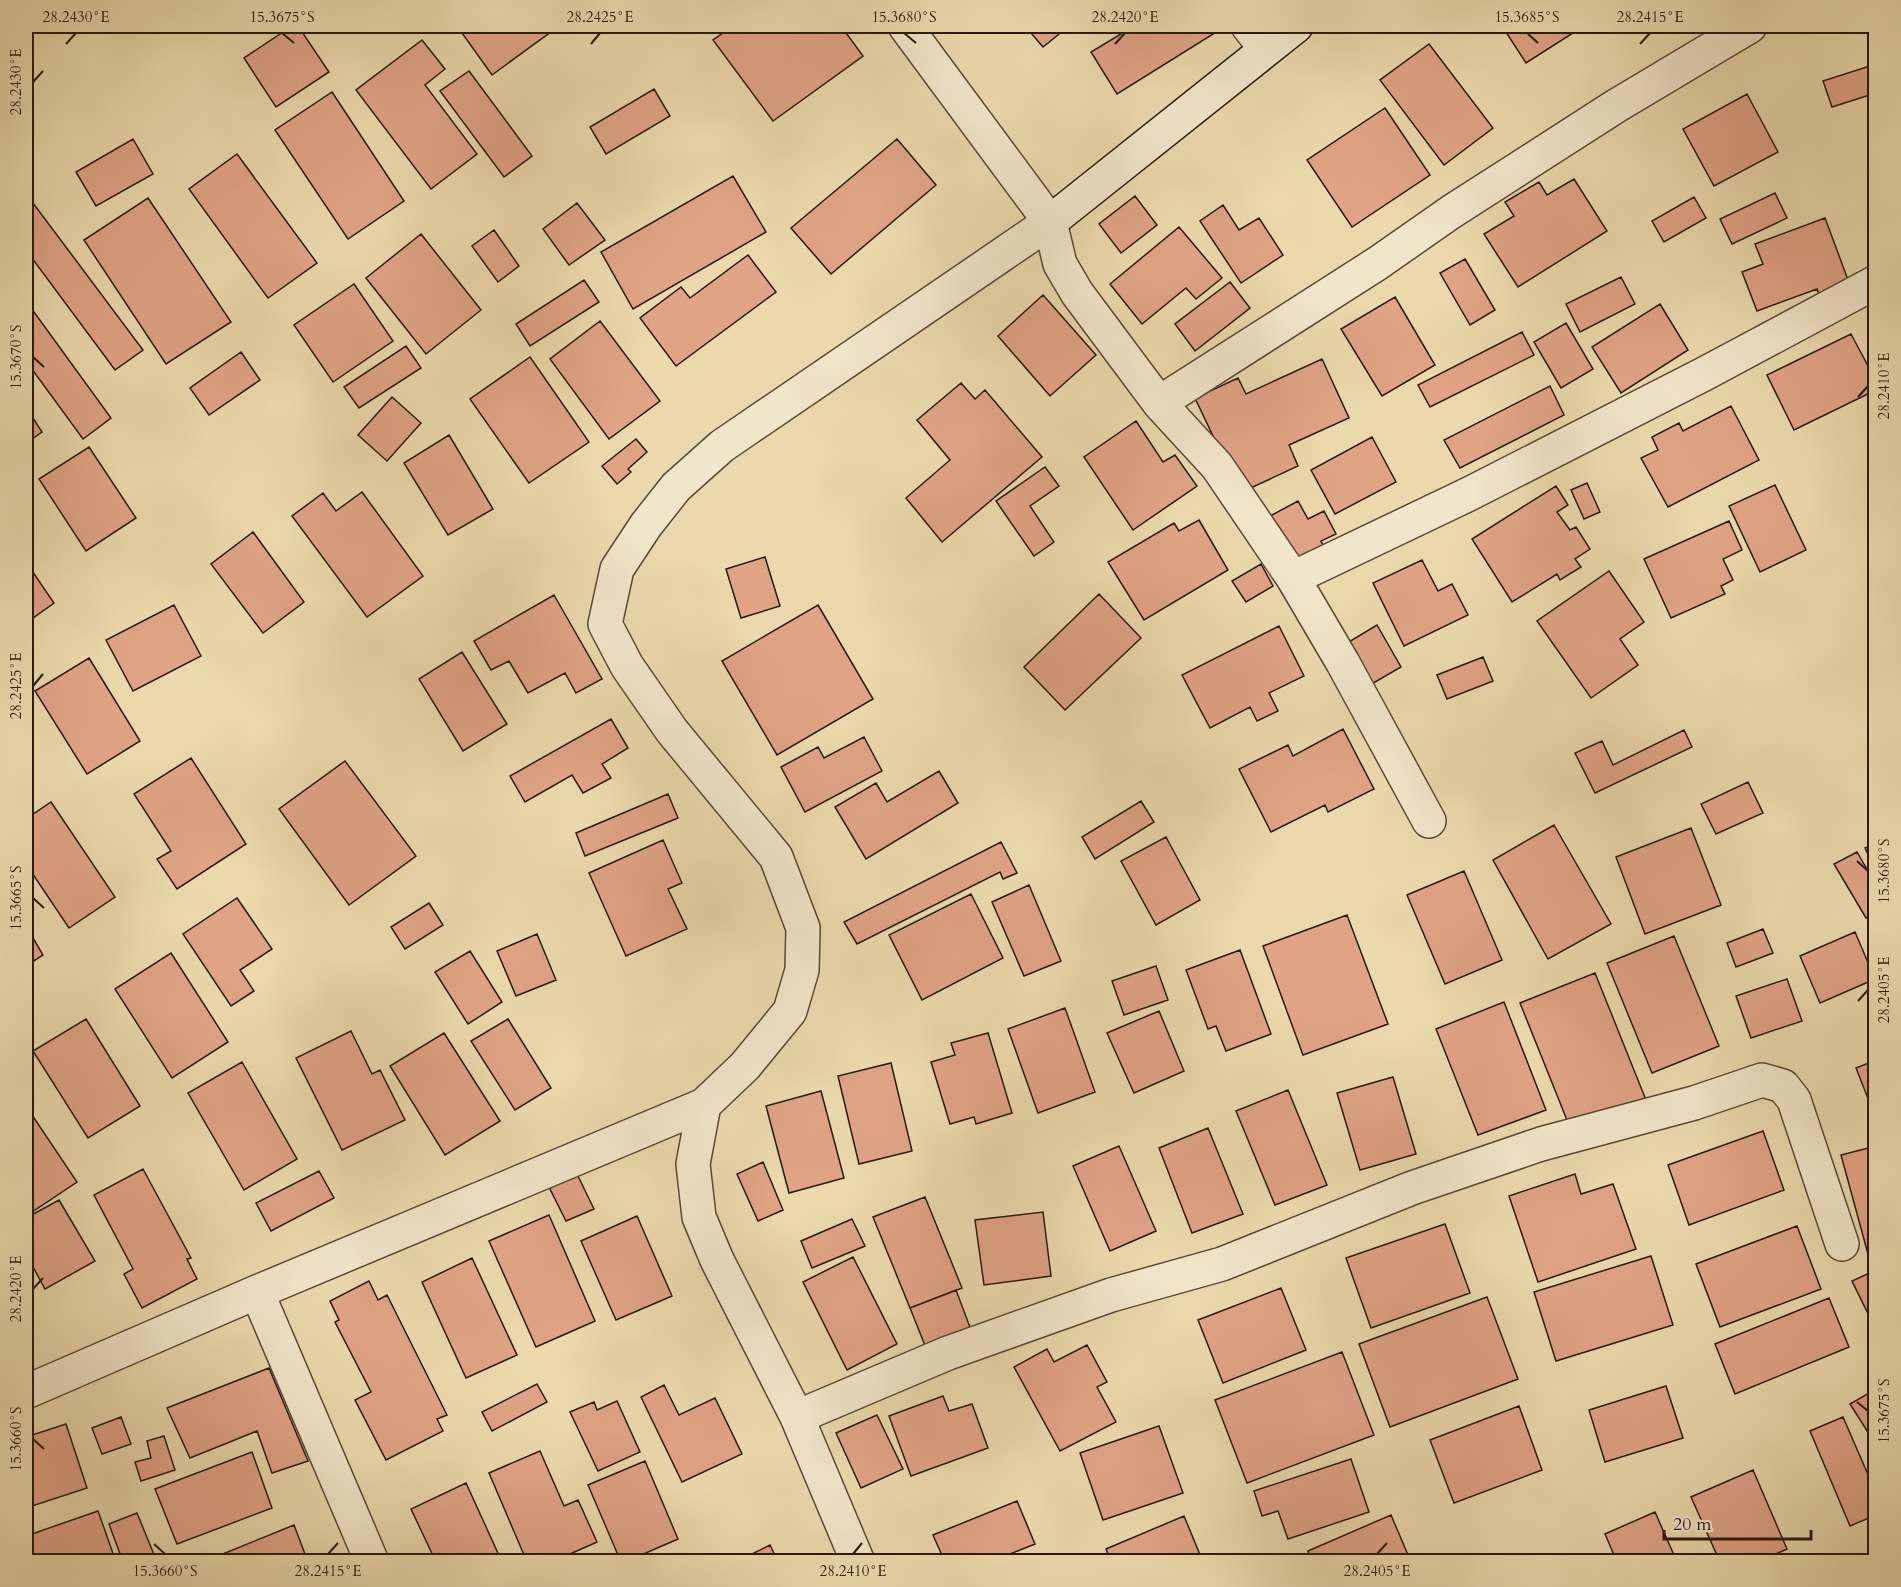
<svg xmlns="http://www.w3.org/2000/svg" width="1901" height="1587" font-family="Cardo,serif">
<rect width="100%" height="100%" fill="#ebd9ad"/>
<filter id="stains"><feTurbulence type="fractalNoise" baseFrequency=".00333" numOctaves="4"/><feColorMatrix values="0 0 0 0 .2 0 0 0 0 .09 0 0 0 0 .02 0 0 0 .5 -.17"/></filter>
<radialGradient id="worn" r=".72"><stop offset=".6" stop-color="#630" stop-opacity="0"/><stop offset="1" stop-color="#630" stop-opacity=".3"/></radialGradient>
<!-- building -->
<path fill="#e0a386" stroke="#281811" stroke-width="1.5" d="M292 26H298L329 72 276 107 244 58Z
M457 26H559L492 75Z
M733 26H820L824 31 831 26H841L863 56 773 121 713 40Z
M1025 26H1069L1043 47Z
M1134 26H1226L1117 94 1091 52Z
M1502 26H1584L1526 63Z
M422 40 445 69 425 85 477 154 431 189 356 90Z
M1429 44 1493 128 1444 165 1380 80Z
M1876 64V93L1832 107 1823 81Z
M469 71 532 156 504 177 440 91Z
M654 89 670 116 606 154 590 127Z
M332 92 404 201 348 239 275 130Z
M1747 94 1778 152 1714 186 1683 129Z
M1385 108 1430 175 1352 227 1307 160Z
M133 139 153 174 96 206 76 172Z
M897 139 936 185 831 274 791 228Z
M237 154 317 263 268 298 189 189Z
M733 176 766 232 633 309 601 252Z
M1574 179 1607 231 1518 287 1484 234 1514 216 1505 202 1539 182 1547 195Z
M1775 193 1787 218 1732 244 1720 219Z
M1135 196 1157 225 1121 253 1099 224Z
M1694 197 1706 218 1664 242 1652 221Z
M148 198 231 322 166 364 84 240Z
M30 199 143 350 115 370 26 250V202Z
M577 203 605 240 569 265 543 229Z
M1223 205 1239 230 1259 218 1283 255 1241 283 1200 221Z
M1825 218 1851 288 1821 300 1817 289 1757 311 1742 272 1763 264 1755 244Z
M1179 227 1222 278 1196 299 1186 288 1142 324 1110 284Z
M494 230 519 266 498 282 472 246Z
M421 234 481 310 426 354 366 278Z
M748 255 776 292 676 366 640 318 681 287 690 298Z
M1465 259 1495 310 1470 325 1440 273Z
M1621 277 1635 304 1580 332 1566 304Z
M584 280 599 302 530 346 516 324Z
M1230 282 1250 308 1195 351 1175 324Z
M354 284 393 341 333 382 294 325Z
M1043 295 1096 355 1050 396 998 336Z
M1395 297 1435 365 1382 396 1341 329Z
M26 301 111 418 83 439 26 361Z
M1660 304 1688 350 1621 393 1592 347Z
M600 321 660 401 609 439 550 359Z
M1566 323 1593 369 1561 388 1534 342Z
M1522 332 1534 355 1430 407 1418 385Z
M1851 334 1876 381V390L1794 430 1767 375Z
M406 346 421 368 359 408 344 387Z
M241 352 260 380 209 415 190 388Z
M530 357 589 442 529 483 470 399Z
M1322 359 1349 418 1289 445 1298 466 1240 493 1195 398 1238 378 1246 394Z
M961 383 975 399 985 390 1042 457 942 542 906 498 950 460 917 420Z
M1550 386 1564 415 1460 468 1444 440Z
M392 397 421 423 387 461 358 435Z
M1731 406 1759 460 1668 507 1641 458 1658 450 1652 437 1679 423 1683 431Z
M26 407 42 432 26 443Z
M1136 421 1163 462 1175 455 1197 486 1133 530 1084 457Z
M449 435 493 509 448 535 404 463Z
M1372 437 1396 482 1335 514 1311 470Z
M636 439 647 452 628 469 631 472 617 484 602 466Z
M89 447 136 518 86 551 39 479Z
M1045 467 1059 486 1030 506 1054 542 1034 556 996 501Z
M1587 483 1600 512 1584 519 1571 490Z
M1775 485 1806 550 1760 572 1729 506Z
M1556 486 1568 505 1557 512 1570 530 1576 527 1590 549 1575 559 1581 567 1560 580 1557 574 1512 602 1472 539Z
M362 492 423 576 367 617 292 516 323 493 336 511Z
M1298 501 1308 519 1324 511 1336 534 1321 541 1324 547 1295 563 1270 516Z
M1199 520 1228 570 1144 620 1108 562 1174 523 1179 531Z
M1729 521 1742 550 1723 559 1733 580 1721 586 1725 594 1671 618 1644 559Z
M253 532 304 602 263 633 211 564Z
M765 557 780 606 741 618 726 569Z
M1422 560 1438 591 1452 584 1468 615 1404 646 1373 583Z
M26 562 54 603 26 623Z
M1261 564 1273 586 1246 602 1232 581Z
M1609 571 1644 622 1620 639 1638 665 1591 698 1537 621Z
M1099 594 1141 638 1065 710 1024 667Z
M554 595 602 679 576 693 565 673 528 693 509 661 491 670 474 641Z
M174 605 201 656 133 691 106 640Z
M818 605 873 699 777 755 722 661Z
M1377 625 1401 667 1370 685 1347 643Z
M1279 626 1304 676 1269 693 1278 711 1257 721 1250 707 1210 728 1182 675Z
M462 652 507 724 463 751 419 679Z
M1483 657 1493 681 1447 699 1437 675Z
M89 658 140 741 87 774 35 691Z
M611 719 628 748 602 764 611 778 583 793 572 775 525 802 510 776Z
M1343 729 1374 789 1328 812 1325 805 1271 832 1239 769 1288 745 1293 756Z
M1684 730 1692 747 1595 793 1575 753 1602 741 1613 765Z
M864 737 882 771 805 812 781 767 818 747 824 758Z
M191 758 246 844 177 889 157 859 171 851 134 794Z
M345 761 416 856 349 905 279 809Z
M939 771 958 803 866 859 835 807 876 783 887 802Z
M1748 782 1763 813 1716 834 1701 804Z
M668 794 678 818 585 856 576 833Z
M1141 801 1154 822 1095 859 1082 837Z
M51 802 115 897 69 928 26 864V819Z
M1554 825 1611 924 1548 959 1493 860Z
M1691 828 1721 905 1645 934 1616 857Z
M1166 837 1200 900 1156 925 1121 861Z
M663 840 682 883 668 889 687 929 626 956 589 873Z
M1001 842 1017 873 1003 879 1000 872 857 944 844 922Z
M1876 844V872L1865 848Z
M1857 852 1876 885V913L1866 918 1834 864Z
M1464 871 1502 960 1445 984 1407 895Z
M1029 885 1061 961 1024 976 992 902Z
M971 894 1003 958 922 1000 889 935Z
M237 898 272 949 240 970 254 991 231 1006 183 934Z
M429 903 443 925 405 949 391 927Z
M1347 915 1388 1024 1303 1055 1263 946Z
M26 926 43 955 26 966Z
M1763 929 1773 953 1736 967 1727 943Z
M1855 932 1875 979 1820 1003 1800 956Z
M537 934 556 980 516 996 497 951Z
M1674 936 1719 1046 1652 1073 1607 963Z
M1240 950 1271 1034 1226 1051 1216 1026 1208 1029 1186 970Z
M470 951 502 1002 468 1024 435 972Z
M171 953 228 1042 172 1078 115 989Z
M1156 966 1168 1000 1124 1015 1112 981Z
M1595 973 1646 1100 1571 1130 1520 1003Z
M1787 979 1802 1021 1751 1038 1736 996Z
M1504 1002 1546 1110 1478 1135 1436 1029Z
M1065 1008 1095 1092 1038 1113 1008 1029Z
M1159 1011 1184 1071 1134 1093 1107 1033Z
M86 1019 140 1106 88 1138 33 1051Z
M508 1019 551 1088 515 1110 471 1041Z
M351 1031 372 1074 380 1070 405 1120 342 1150 296 1058Z
M444 1033 500 1121 445 1155 390 1066Z
M988 1033 1012 1113 976 1124 974 1117 950 1124 931 1062 955 1055 951 1043Z
M1876 1060V1119L1856 1068Z
M242 1062 297 1159 244 1190 188 1093Z
M891 1063 912 1151 859 1164 838 1076Z
M1393 1077 1416 1154 1360 1170 1337 1093Z
M1288 1090 1327 1185 1275 1205 1236 1111Z
M821 1091 844 1178 789 1193 766 1106Z
M32 1115 77 1182 26 1216V1120Z
M1208 1128 1243 1214 1192 1233 1159 1148Z
M1763 1131 1784 1190 1689 1225 1668 1165Z
M1119 1146 1156 1231 1110 1251 1073 1166Z
M1876 1146V1252L1868 1254 1841 1155Z
M763 1162 783 1210 758 1221 737 1174Z
M143 1169 191 1258 187 1259 197 1279 142 1308 124 1274 133 1269 94 1195Z
M319 1171 334 1198 271 1231 256 1203Z
M577 1174 594 1209 566 1221 549 1187Z
M1575 1174 1581 1194 1613 1184 1636 1249 1538 1282 1509 1196Z
M925 1197 962 1288 910 1308 873 1217Z
M59 1200 95 1261 45 1289 26 1254V1218Z
M1043 1212 1051 1276 984 1285 975 1220Z
M549 1215 595 1321 536 1347 489 1241Z
M637 1216 672 1296 616 1320 581 1241Z
M852 1219 865 1246 812 1268 801 1241Z
M1445 1224 1470 1293 1371 1328 1346 1258Z
M1797 1226 1821 1289 1720 1327 1696 1264Z
M1651 1256 1673 1325 1556 1361 1534 1292Z
M853 1257 897 1344 847 1370 803 1282Z
M472 1258 517 1355 466 1378 422 1282Z
M1876 1270V1330L1852 1281Z
M369 1281 378 1300 387 1295 447 1415 437 1419 443 1431 386 1460 355 1400 371 1392 335 1322 339 1320 330 1301Z
M1281 1288 1306 1350 1223 1383 1198 1320Z
M956 1290 971 1330 926 1348 910 1308Z
M1487 1297 1518 1379 1390 1427 1359 1344Z
M1829 1298 1849 1347 1735 1394 1715 1344Z
M1087 1345 1107 1382 1097 1387 1116 1422 1060 1451 1014 1367 1047 1349 1054 1362Z
M1342 1352 1374 1435 1247 1483 1215 1400Z
M269 1368 308 1461 272 1473 257 1431 190 1458 167 1408Z
M537 1384 547 1402 492 1431 482 1412Z
M664 1385 679 1415 715 1398 742 1454 682 1482 641 1397Z
M1666 1386 1683 1438 1605 1462 1589 1410Z
M1876 1389V1445L1850 1404Z
M943 1396 949 1411 972 1404 988 1448 911 1476 889 1416Z
M617 1401 640 1452 598 1471 570 1412 594 1402 597 1410Z
M1519 1406 1542 1470 1454 1503 1430 1440Z
M877 1415 903 1469 861 1488 836 1433Z
M121 1417 131 1444 102 1454 92 1428Z
M1843 1417 1876 1493V1515L1850 1526 1810 1431Z
M66 1424 87 1488 26 1508V1437Z
M1159 1426 1183 1493 1103 1520 1080 1453Z
M164 1436 175 1470 141 1481 135 1462 151 1458 147 1441Z
M540 1451 564 1506 578 1500 597 1542 552 1562H527L489 1473Z
M252 1452 272 1508 177 1544 155 1489Z
M1351 1459 1369 1512 1288 1539 1278 1511 1262 1516 1254 1491Z
M645 1461 678 1539 625 1562H621L588 1485Z
M1753 1470 1787 1549 1758 1562H1720L1691 1497Z
M466 1483 502 1562H436L411 1509Z
M1017 1501 1035 1544 990 1562H945L933 1535Z
M98 1511 116 1562H26V1536Z
M1655 1512 1677 1562H1617L1605 1534Z
M137 1513 157 1562H123L109 1524Z
M1391 1515 1411 1562H1312L1308 1551Z
M1184 1516 1203 1562H1111L1106 1549Z
M294 1525 308 1562H203Z
M770 1545 778 1562H736Z"/>
<g fill="none" stroke-linecap="round" stroke-linejoin="round">
<!-- street casing -->
<g stroke="#594838" stroke-width="36">
<path id="street" d="M1248 26 1266 49
M1050 222 1060 264 1077 293 1159 403 1217 466 1293 578 1343 663 1429 821
M1159 403 1378 263 1451 212 1616 106 1750 26
M1293 578 1469 494 1704 374 1876 282
M704 1105 693 1164 699 1217 717 1260 797 1417 858 1562
M257 1292 372 1562
M26 1392 257 1292 704 1105 745 1066 790 1011 802 970 803 928 776 857 672 731 627 666 605 624 617 569 646 525 676 487 722 446 1050 222 905 26
M797 1417 948 1353 1111 1295 1222 1264 1412 1188 1541 1144 1694 1103 1762 1080 1783 1086 1794 1100 1842 1244"/>
</g>
<!-- secondary casing -->
<g stroke="#281811" stroke-width="36">
<path id="secondary" d="M1050 222 1296 26"/>
</g>
<!-- street -->
<use href="#street" stroke="#f2e6ca" stroke-width="33"/>
<!-- secondary -->
<use href="#secondary" stroke="#f2e6ca" stroke-width="33"/>
</g>
<!-- ticks -->
<path fill="none" stroke="#281811" stroke-width="2" d="M282 33 294 43M904 33 916 43M1527 33 1538 43M66 44 76 33M591 44 600 33M1115 44 1125 33M1640 44 1650 33M33 82 43 71M33 357 44 367M1858 397 1868 386M33 686 43 674M1857 861 1868 871M33 898 44 908M1858 1001 1868 990M33 1289 43 1278M1857 1402 1868 1411M33 1439 44 1449M154 1544 165 1554M328 1554 338 1543M853 1554 862 1543M1377 1554 1387 1543"/>
<!-- margin -->
<rect width="1901" height="1587" fill="none" stroke="#ebd9ad" stroke-width="66"/>
<!-- scale -->
<path d="M1664 1530v9h147v-9" fill="none" stroke="#281811" stroke-width="3"/>
<text x="1673" y="1530" font-size="18" fill="#281811" stroke="#f2e6ca" stroke-width="4.5" paint-order="stroke">20 m</text>
<rect x="33" y="33" width="1835" height="1521" fill="none" stroke="#281811" stroke-width="2"/>
<g font-size="15" text-anchor="middle" fill="#281811">
<text x="76" y="22">28.2430°E</text>
<text x="282" y="22">15.3675°S</text>
<text x="600" y="22">28.2425°E</text>
<text x="904" y="22">15.3680°S</text>
<text x="1125" y="22">28.2420°E</text>
<text x="1527" y="22">15.3685°S</text>
<text x="1650" y="22">28.2415°E</text>
<text transform="translate(16 82) rotate(-90)" y="5">28.2430°E</text>
<text transform="translate(16 357) rotate(-90)" y="5">15.3670°S</text>
<text transform="translate(1884 386) rotate(-90)" y="5">28.2410°E</text>
<text transform="translate(16 686) rotate(-90)" y="5">28.2425°E</text>
<text transform="translate(1884 871) rotate(-90)" y="5">15.3680°S</text>
<text transform="translate(16 898) rotate(-90)" y="5">15.3665°S</text>
<text transform="translate(1884 990) rotate(-90)" y="5">28.2405°E</text>
<text transform="translate(16 1289) rotate(-90)" y="5">28.2420°E</text>
<text transform="translate(1884 1411) rotate(-90)" y="5">15.3675°S</text>
<text transform="translate(16 1439) rotate(-90)" y="5">15.3660°S</text>
<text x="165" y="1576">15.3660°S</text>
<text x="328" y="1576">28.2415°E</text>
<text x="853" y="1576">28.2410°E</text>
<text x="1377" y="1576">28.2405°E</text>
</g>
<rect width="100%" height="100%" filter="url(#stains)"/>
<rect width="100%" height="100%" fill="url(#worn)"/>
</svg>
